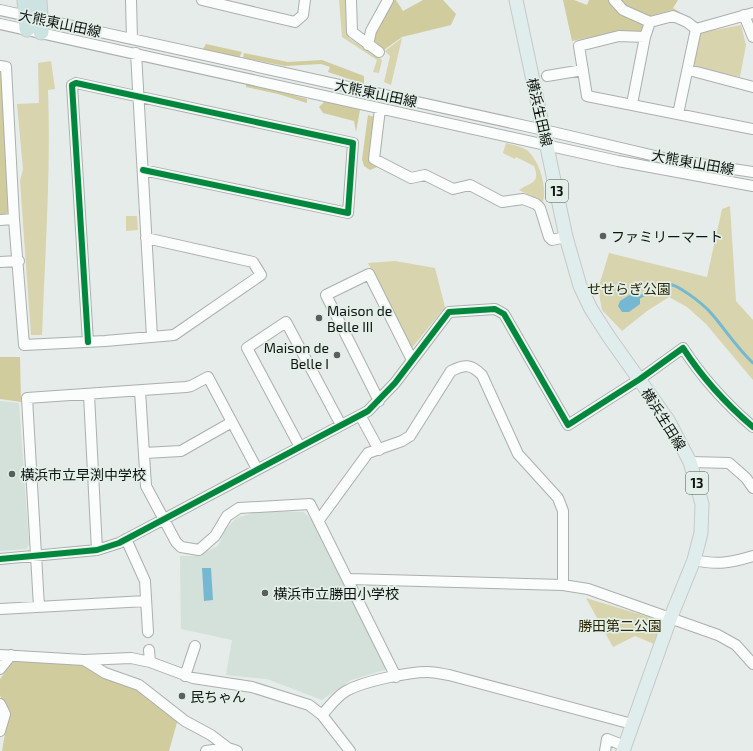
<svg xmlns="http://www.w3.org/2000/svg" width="753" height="751" font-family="'Exo 2','Noto Sans JP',sans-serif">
<rect width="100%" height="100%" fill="#e6ece9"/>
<!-- built -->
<path fill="#d4e0da" d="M0 401 19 403 29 545 26 549 0 551Z
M260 511 304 512 311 519 388 669 351 680 322 700 267 679 226 675 232 640 181 629 180 556H196L218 546 224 532 236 518Z"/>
<!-- green -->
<path fill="#d8d4ae" d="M339 0H348L349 38 382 60 379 73 373 72 377 60 342 37Z
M741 25 746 45 740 77 696 68 693 62 700 33Z
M402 38 391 85 384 82 390 56 385 51Z
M51 61 55 89 48 90C51 172 45 253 42 335H31L20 181 23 169 17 104 39 103 38 63Z
M506 143C513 145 524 147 529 152 540 163 547 188 543 202L519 190C530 182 541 184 534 166L516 157 515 159 503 153Z
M730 206 736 301 753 320V380L706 324 687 307 669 297 647 311 622 331 602 310 598 289 609 253 707 277 722 209Z
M126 216H137L138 230 126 231Z
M395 261 435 268 445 307 411 349 368 263Z
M586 598 662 621 654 644 635 636 613 647Z"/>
<!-- forest -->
<path fill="#d0cc9d" d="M394 0H396L403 11 423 0H443L456 14 451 25 402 37 384 50 372 42C375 26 383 12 394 0Z
M563 0H574L587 5 589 0H611L645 22 641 32 621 31 572 41Z
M618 0H678L673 8 699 24 697 26 672 10 650 16 624 6Z
M206 44 242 52 239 58 203 49Z
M244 53 288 62 322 60 364 76V84L328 72 330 67 321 64 285 66 243 58Z
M0 71 2 73 10 210 6 214H0Z
M246 82 307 99V103L278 94 246 87Z
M326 100 360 110 356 132 354 121 323 113 319 107Z
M368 115 374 117 375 161 377 167 370 170 364 166 362 159Z
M0 357H20L21 402 0 399Z
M14 660 81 665 138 688 178 719 169 751H2L8 716 0 695V679Z"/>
<!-- water -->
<path fill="#74b8d2" d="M631 294H636L640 297V304L629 312H622L618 306 620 301Z
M202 568H211L213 600 204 601Z"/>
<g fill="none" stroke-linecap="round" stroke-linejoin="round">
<!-- stream -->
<path stroke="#74b8d2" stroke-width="3" d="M640 297C647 293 656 286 665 284 675 281 704 305 711 313 725 329 737 348 753 363"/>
<!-- minor casing -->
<g stroke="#abb0ad" stroke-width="12">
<path id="minor" d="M131 0 132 39
M202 0 295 22 303 15 305 0
M351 0 352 32 379 52
M614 0 623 10 650 22 673 16 687 22 696 29
M0 10 544 130 668 159 753 172
M744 15 753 37
M0 24 618 161 753 186
M696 29 753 13
M645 37 619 36 579 46 587 96 753 129
M368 45 371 31 388 0
M136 53 152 337
M0 66 6 67 14 219 24 345 105 341 174 335 261 275 253 262 146 238
M689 70 753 87
M547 76 583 70
M632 104 645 37 650 22
M380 109 374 159 411 178 425 175 453 189 470 185 502 202 523 199 536 204 540 208 549 237 552 240 566 237
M678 114 696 29
M0 220 14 219
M0 262 19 261
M88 342 72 85 76 83 353 143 348 213 143 170
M140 391 146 486 176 542 181 547 199 550 215 536 227 516 239 508 310 504 396 677
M89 395 97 550
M379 401 326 295 369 274 412 360
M360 415 379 450
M300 447 247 348 286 322 341 425
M144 453 181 451 232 422
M690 462 729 463 746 478 753 488
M319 520 368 453 402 441 410 436 451 371C465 364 471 364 482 375L518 454 558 498 563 511V585
M126 539 145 581 148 632
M0 559 97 550 119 543 368 411 395 383 449 312 495 309 504 314 568 425 640 379 683 348C703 379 725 403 753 427
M694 560C718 565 730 563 753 556
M349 579 563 585 588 589 718 635 736 645 753 664
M39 607 27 398 186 387 191 386 208 377 257 469
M0 609 146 601
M149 650 150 662
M0 655 84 660 131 658 150 662 193 678 252 687 309 705 322 715 350 751
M84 660 105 673 139 685 185 721 211 735 228 748 237 751
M0 669 11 655
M185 676 195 646
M0 704 5 714 0 731
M322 715C330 706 336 697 346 691 364 681 408 672 428 672 435 672 442 674 449 675L632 724
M206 751 228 748
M605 751 607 739 625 746"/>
</g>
<!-- major casing -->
<g stroke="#c6c9c7" stroke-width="15">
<path id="major" d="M516 0 566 237 580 286 591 309 609 337 668 420 690 462 702 504 701 533 694 560 670 619 623 751"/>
</g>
<!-- highway casing -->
<g stroke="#c6c9c7" stroke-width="17">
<path id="highway" d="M25 0 27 29
M39 0 41 32"/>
</g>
<!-- minor -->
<use href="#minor" stroke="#fbfcfc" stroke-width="10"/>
<!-- major -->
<use href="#major" stroke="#dfedec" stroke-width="13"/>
<!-- highway -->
<use href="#highway" stroke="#cce3e2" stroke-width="15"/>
<!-- cycleway casing -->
<g stroke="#e3efe9" stroke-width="8">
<path id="cycleway" d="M88 342 72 85 76 83 353 143 348 213 143 170
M0 559 97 550 119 543 368 411 395 383 449 312 495 309 504 314 568 425 640 379 683 348C703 379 725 403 753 427"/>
</g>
<!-- cycleway -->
<use href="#cycleway" stroke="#00873e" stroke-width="6"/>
</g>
<!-- markers -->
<g fill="#5a5f5d" stroke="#e3efe9" stroke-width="1.5">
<circle cx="603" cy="236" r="4"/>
<circle cx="319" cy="318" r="4"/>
<circle cx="337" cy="355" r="4"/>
<circle cx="12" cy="474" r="4"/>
<circle cx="265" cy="593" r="4"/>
<circle cx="182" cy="696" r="4"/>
</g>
<g text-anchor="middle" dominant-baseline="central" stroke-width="3.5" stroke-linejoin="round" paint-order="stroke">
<!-- shield labels -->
<g fill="#e3efe9" stroke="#4f5552" stroke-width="1">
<rect x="546" y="180" width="22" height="22" rx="3"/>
<rect x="686" y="472" width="22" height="22" rx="3"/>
</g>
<g font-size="13" font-weight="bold" fill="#0f1311">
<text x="557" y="191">13</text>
<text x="697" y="483">13</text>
</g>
<!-- street labels -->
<g font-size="14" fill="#0f1311" stroke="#e3efe9">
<text transform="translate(60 23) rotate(12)">大熊東山田線</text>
<text transform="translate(376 93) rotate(12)">大熊東山田線</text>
<text transform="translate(540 112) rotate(77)">横浜生田線</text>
<text transform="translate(693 162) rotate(10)">大熊東山田線</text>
<text transform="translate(664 419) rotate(58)">横浜生田線</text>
</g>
<!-- poi labels -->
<g font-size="14" fill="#0f1311" stroke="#e3efe9" text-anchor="start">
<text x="611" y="236">ファミリーマート</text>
<text x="327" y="310">Maison de<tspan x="327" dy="16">Belle III</tspan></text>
<text x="329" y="347" text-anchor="end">Maison de<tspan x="329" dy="16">Belle I</tspan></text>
<text x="20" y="474">横浜市立早渕中学校</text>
<text x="273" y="593">横浜市立勝田小学校</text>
<text x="190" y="696">民ちゃん</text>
</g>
<!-- park labels -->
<g font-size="14" fill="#2f2904" stroke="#e3efe9">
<text x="629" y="288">せせらぎ公園</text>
<text x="620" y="625">勝田第二公園</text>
</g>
</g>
</svg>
